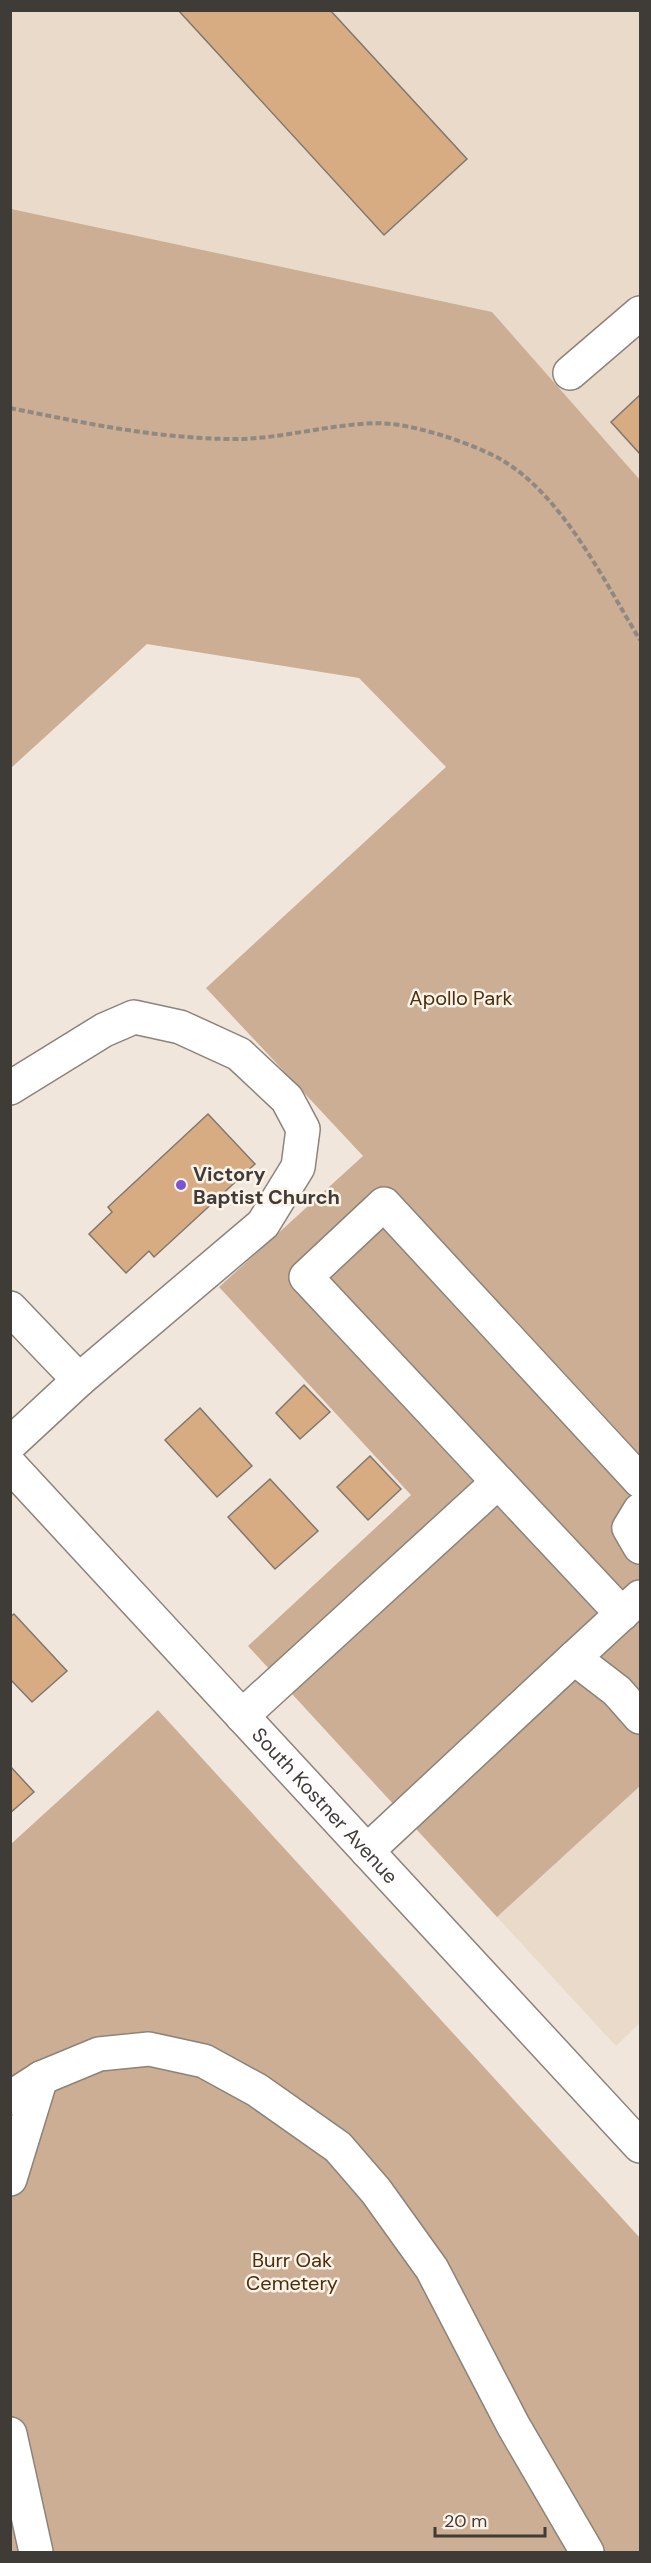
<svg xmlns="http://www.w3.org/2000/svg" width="651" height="2563" font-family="'DM Sans',sans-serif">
<rect width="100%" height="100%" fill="#f0e6dc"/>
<!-- built -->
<path fill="#eadaca" d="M10 11H640V480L604 439 11 347Z
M639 1787 640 2023 616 2046 497 1917Z"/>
<!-- green -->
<path fill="#cbae93" d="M11 209 492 312 640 480V1786L497 1917 248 1646 411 1495 219 1287 363 1156 206 988 446 767 359 678 147 644 11 768Z
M158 1710 640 2238V2552H11V1844Z"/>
<!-- building -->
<path fill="#d7ac82" stroke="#80776f" stroke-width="1.5" d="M178 10H330L467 159 384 235Z
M640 395V454L611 422Z
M208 1114 255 1164 154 1257 149 1251 126 1273 89 1234 112 1212 108 1207Z
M304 1385 330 1412 300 1439 276 1413Z
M200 1408 252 1466 217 1497 165 1440Z
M370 1456 401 1489 368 1520 337 1487Z
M270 1479 318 1531 275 1569 228 1517Z
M14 1614 67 1671 32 1702 10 1679V1617Z
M10 1766 34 1792 10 1813Z"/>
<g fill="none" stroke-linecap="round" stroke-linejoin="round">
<!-- minor casing -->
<g stroke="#8c837a" stroke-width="36">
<g id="minor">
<path d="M570 373 640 313"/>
<path d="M10 1088 104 1030 134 1017 180 1027 239 1054 287 1099 303 1129 298 1167 263 1224 79 1380"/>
<path d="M10 1308 79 1380 10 1444"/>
<path id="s1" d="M10 1465 640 2146"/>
<path d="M640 1510 629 1528 640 1547"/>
<path d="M622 1614 306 1277 384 1204 640 1481"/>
<path d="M574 1658 640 1597"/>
<path d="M242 1716 498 1482"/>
<path d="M367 1851 574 1658 617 1691 640 1717"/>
<path d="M10 2098 41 2078 99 2054 149 2049 204 2061 257 2090 338 2147 376 2191 432 2269 513 2425 587 2552"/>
<path d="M10 2179 41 2078"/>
<path d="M10 2434 36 2552"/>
</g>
</g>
<!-- path -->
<path stroke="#908982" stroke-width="4" stroke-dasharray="6 3" stroke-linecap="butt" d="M10 408C85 423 158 439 235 439 277 439 319 427 361 424 389 421 414 427 441 435 460 441 482 449 500 459 562 494 604 581 640 640"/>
<!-- minor -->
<use href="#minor" stroke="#fff" stroke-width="33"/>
</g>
<!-- markers -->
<circle fill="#7a55cf" stroke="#fdf3e9" stroke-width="2" cx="181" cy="1185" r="6"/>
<g text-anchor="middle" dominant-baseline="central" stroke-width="5" stroke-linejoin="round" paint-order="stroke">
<!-- park labels -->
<g font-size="20" fill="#4a2d0a" stroke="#fdf3e9">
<text x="461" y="998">Apollo Park</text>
<text x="292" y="2260">Burr Oak<tspan x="292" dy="23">Cemetery</tspan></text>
</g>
<!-- poi labels -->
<g font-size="20" font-weight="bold" fill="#3f3b37" stroke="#fdf3e9" text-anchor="start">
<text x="193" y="1174">Victory<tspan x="193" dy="23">Baptist Church</tspan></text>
</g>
<!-- street labels -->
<g font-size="20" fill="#3f3b37" stroke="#fdf3e9">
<text stroke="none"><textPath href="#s1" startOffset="464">South Kostner Avenue</textPath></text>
</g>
</g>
<!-- border -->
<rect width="651" height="2563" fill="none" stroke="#3f3b37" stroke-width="24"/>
<!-- scale -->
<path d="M435 2527v9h110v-9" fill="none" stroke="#3f3b37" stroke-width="3"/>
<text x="444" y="2527" font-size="18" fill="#3f3b37" stroke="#fdf3e9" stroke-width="4.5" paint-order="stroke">20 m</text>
</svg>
